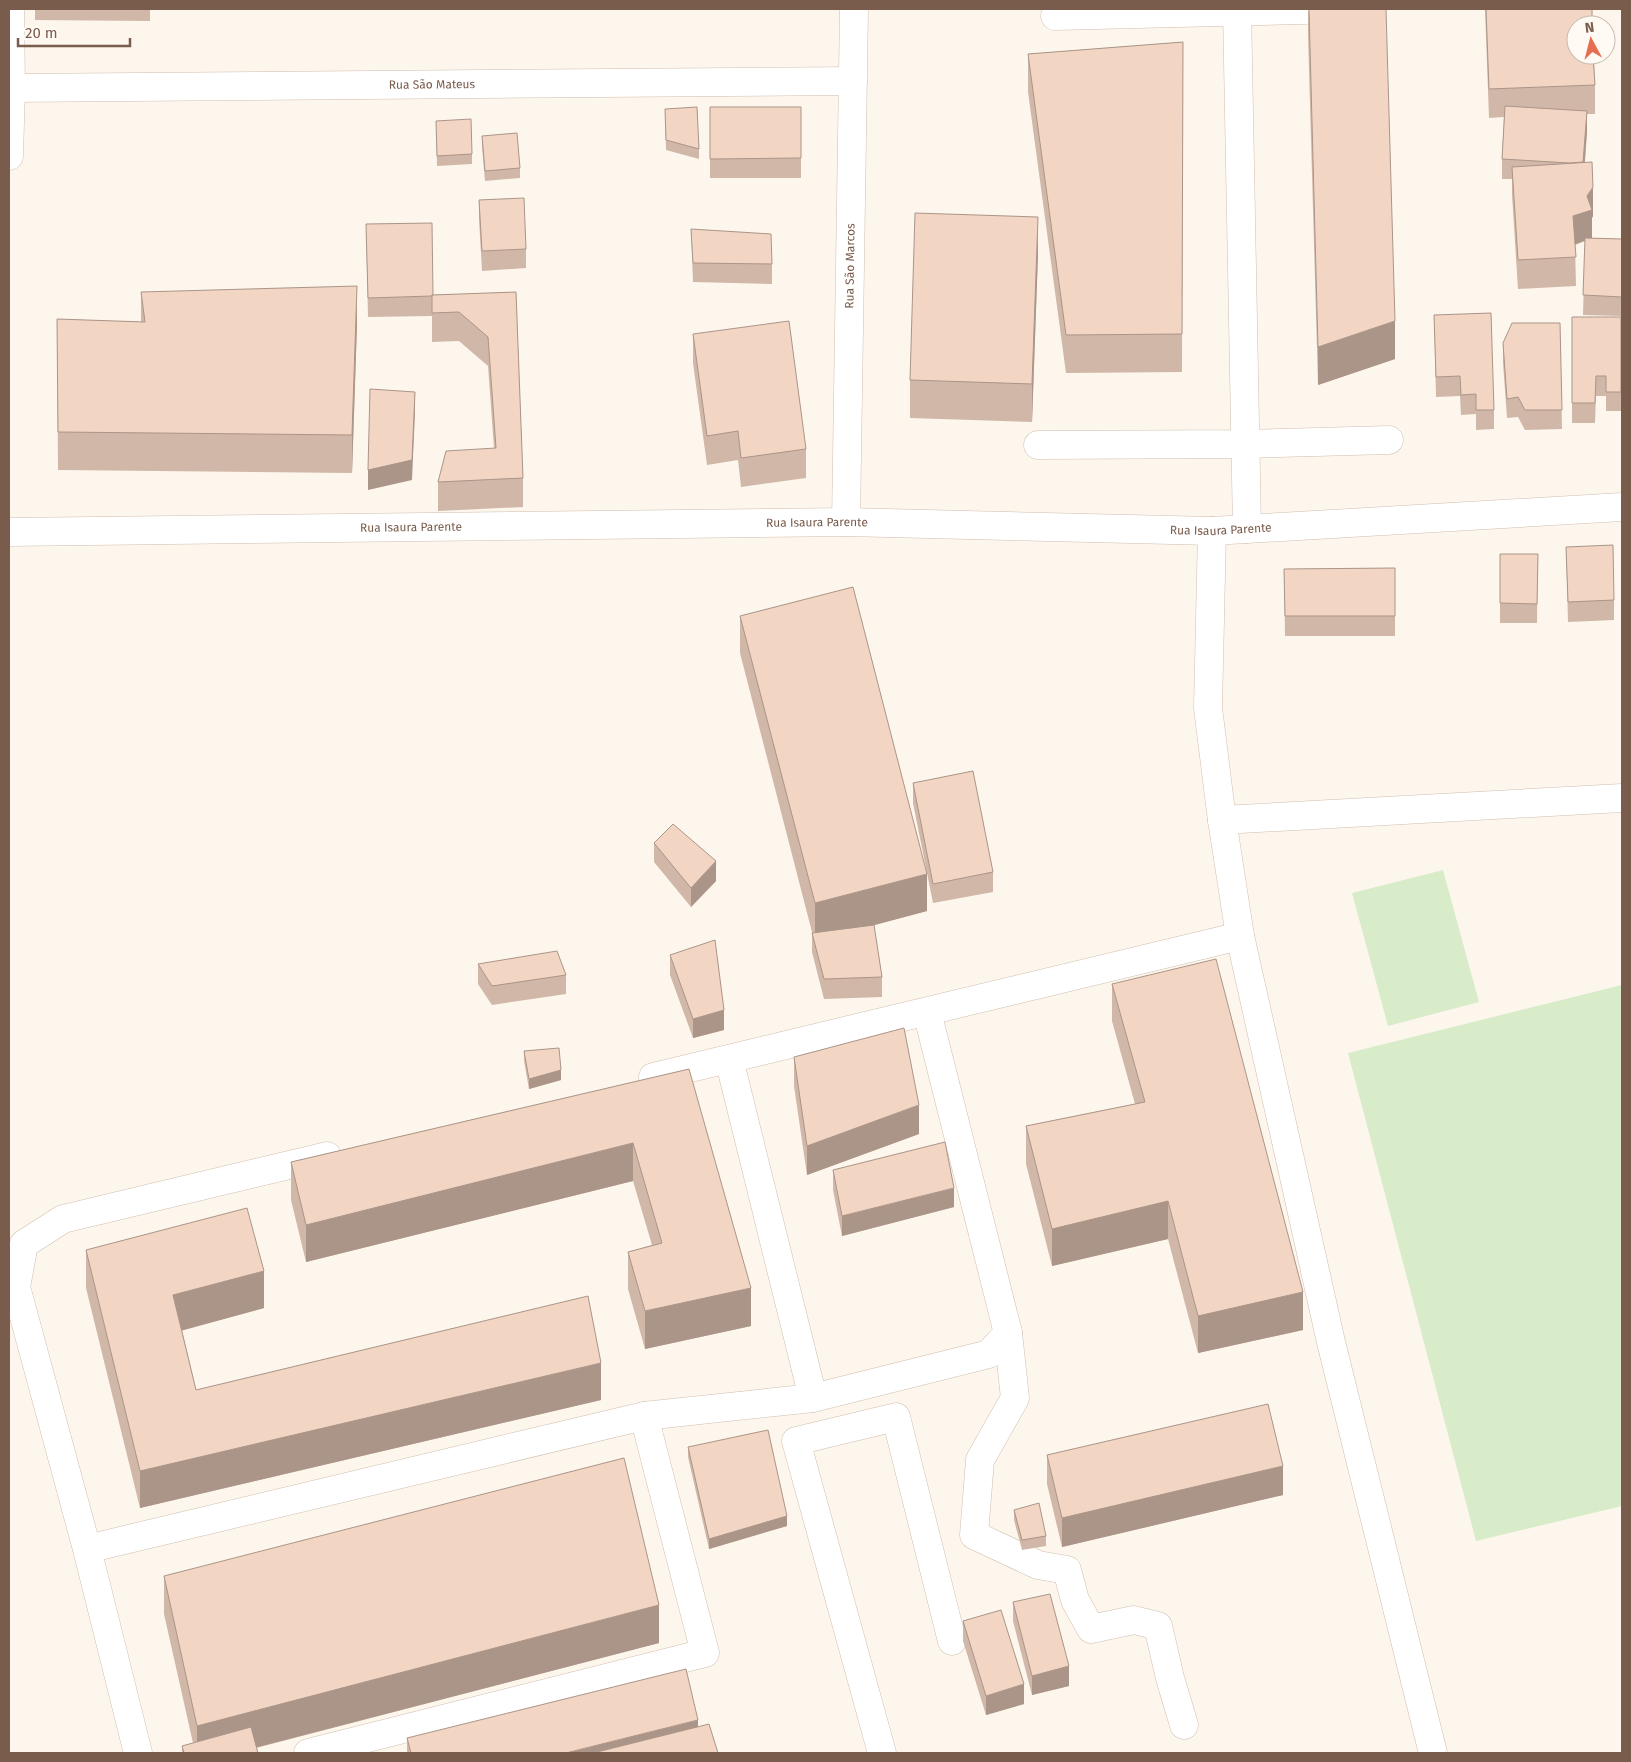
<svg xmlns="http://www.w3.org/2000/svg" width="1631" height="1762" font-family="'Fira Sans',sans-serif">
<rect width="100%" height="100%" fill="#fdf6ec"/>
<!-- green -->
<path fill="#d8ecc9" d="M1443 870 1479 1002 1388 1026 1352 893Z
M1622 985V1506L1476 1541 1348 1053Z"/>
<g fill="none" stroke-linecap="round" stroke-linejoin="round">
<!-- minor casing -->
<g stroke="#d1beb0" stroke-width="29">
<g id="minor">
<path d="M1237 9 1247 529"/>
<path d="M1055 16 1344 9"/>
<path id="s1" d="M11 88 853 81"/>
<path d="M9 156 11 88 10 9"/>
<path d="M1038 445 1245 444 1389 440"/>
<path id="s2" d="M846 522 854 9"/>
<path d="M1212 531 1208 708 1222 820 1240 936 1331 1342 1433 1753"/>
<path id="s3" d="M9 532 846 522 1212 531 1622 507"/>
<path d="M1222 820 1622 798"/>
<path d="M729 1059 813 1398"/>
<path d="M653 1077 1240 936"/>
<path d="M1008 1333 1015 1398 980 1460 974 1535 1038 1565 1067 1570 1075 1600 1091 1629 1134 1620 1158 1626 1170 1678 1184 1725"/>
<path d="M87 1549 644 1416 813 1398 989 1354 1008 1333 927 1012"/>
<path d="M138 1753 87 1549 16 1287 24 1244 63 1219 327 1156"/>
<path d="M308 1753 705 1653 644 1416"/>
<path d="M882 1753 796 1441 896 1417 952 1641"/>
</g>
</g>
<!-- minor -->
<use href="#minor" stroke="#fff" stroke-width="28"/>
</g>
<!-- wall -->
<path fill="#d1b7a8" d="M35 9H150V21L35 20Z
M1308 9 1395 359 1318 385 1308 34Z
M1485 9H1592L1595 85V114H1587V131L1585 162 1593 216 1592 218V238L1622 239V316L1583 315 1585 241 1575 245 1576 286 1518 289 1512 195V179H1502V159L1504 117 1489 118Z
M1183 42 1182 372 1066 373 1028 92V54Z
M710 107H801V178H710Z
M665 109 699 149V159L666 150Z
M436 121 472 154V164L437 166Z
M482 136 520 168V178L485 181 482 146Z
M479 200 526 249V268L482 271 479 219Z
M366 224 433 295 516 292 523 478V507L438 511V482L494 448 488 366 459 341 432 342V316L368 317Z
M691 229 772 264V284L693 282Z
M1038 254 1032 422 910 418V380Z
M141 292 357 324 352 473 58 470 57 319 141 322Z
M1434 315 1494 410V429L1476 430V414L1461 415 1460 396 1436 397Z
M1572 317H1621V411H1606V396H1596L1595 423H1572Z
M1560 323 1562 429 1525 430 1518 417 1507 418 1503 363V343Z
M693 334 806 449V478L741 487 738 460 707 465 693 363Z
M1566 547 1614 600V620L1568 622Z
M1500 554H1538L1537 623H1500Z
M1395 568V636H1285L1284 569Z
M740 616 927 911 874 925 882 977V997L824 999 812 952V932L740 653Z
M913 783 993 872V892L933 903 913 803Z
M654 843 716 881 691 907 654 862Z
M670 955 724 1030 693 1038 670 975Z
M478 964 566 975V994L492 1005 478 984Z
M1112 984 1303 1330 1198 1353 1168 1239 1052 1266 1026 1164V1126L1135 1104 1112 1021Z
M524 1051 561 1080 529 1089 524 1061Z
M794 1057 919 1134 807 1175 794 1086Z
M689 1069 751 1326 645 1349 628 1289V1252L652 1245 633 1181 306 1262 291 1200V1162Z
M833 1170 954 1207 842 1236 833 1190Z
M86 1250 264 1308 182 1330 196 1390 601 1400 140 1508 86 1288Z
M688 1447 787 1526 709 1549 688 1457Z
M1047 1455 1283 1495 1062 1547 1047 1484Z
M1014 1510 1046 1536V1546L1022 1550 1014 1520Z
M164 1576 659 1643 256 1748 258 1753H182V1746L193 1743 164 1614Z
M1013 1602 1069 1686 1032 1695 1013 1621Z
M963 1621 1024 1704 986 1715 963 1641Z
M698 1727 718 1753H407V1738Z"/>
<!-- shaded-wall -->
<path fill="#aa9588" d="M1587 111V131L1583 184V164Z
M1593 187V216L1592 218V238L1573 245V216Z
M1038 217V254L1032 422V384Z
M357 286V324L352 473V435Z
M1395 321V359L1318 385V347Z
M415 392V412L412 480 368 490V470Z
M716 861V881L691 907V888Z
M927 874V911L815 941V903Z
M724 1010V1030L693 1038V1019Z
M561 1070V1080L529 1089V1079Z
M919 1105V1134L807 1175V1146Z
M633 1143V1181L306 1262V1225Z
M954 1188V1207L842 1236V1216Z
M1168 1201V1239L1052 1266V1229Z
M264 1271V1308L173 1333V1295Z
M751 1288V1326L645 1349V1311Z
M1303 1292V1330L1198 1353V1316Z
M601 1363V1400L140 1508V1471Z
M1283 1466V1495L1062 1547V1518Z
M787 1516V1526L709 1549V1539Z
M659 1605V1643L235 1753H197V1726Z
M1069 1666V1686L1032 1695V1676Z
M1024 1684V1704L986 1715V1696Z
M698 1720V1749L682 1753H566Z"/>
<!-- building -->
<path fill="#f3d5c3" stroke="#aa9588" d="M1309 9H1386L1395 321 1318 347Z
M1486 9H1592V25H1576V55H1593L1595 85 1489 89Z
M1183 42 1182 334 1066 335 1028 54Z
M1505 106 1587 111 1583 162 1570 163 1502 159Z
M697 107 699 149 666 140 665 109Z
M710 107H801V158L710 159Z
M471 119 472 154 437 156 436 121Z
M517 133 520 168 485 171 482 136Z
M1592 162 1593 187 1587 196 1592 210 1573 216 1576 257 1518 260 1512 167Z
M524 198 526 249 482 251 479 200Z
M915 213 1038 217 1032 384 910 380Z
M432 223 433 295H432V296L368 298 366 224Z
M691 229 771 234 772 264 693 263Z
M1585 238 1622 239V297L1583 295Z
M357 286 352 435 58 432 57 319 145 322 141 292Z
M516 292 523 478 438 482 446 451 496 448 488 337 459 312 432 313V295Z
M1491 313 1494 410H1476V394L1461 395 1460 376 1436 377 1434 315Z
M1572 317H1621V392H1606V376H1596L1595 403H1572Z
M789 321 806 449 741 458 738 431 707 436 693 334Z
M1512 323H1560L1562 410H1525L1518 397 1507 399 1503 343Z
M370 389 415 392 412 460 368 470Z
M1613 545 1614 600 1568 602 1566 547Z
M1500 554H1538L1537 604 1500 603Z
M1395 568V616H1285L1284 569Z
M853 587 927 874 815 903 740 616Z
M973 771 993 872 933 884 913 783Z
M673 824 716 861 691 888 654 843Z
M874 925 882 977 824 979 812 933Z
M715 940 724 1010 693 1019 670 955Z
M557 951 566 975 492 986 478 964Z
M1216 959 1303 1292 1198 1316 1168 1201 1052 1229 1026 1126 1145 1102 1112 984Z
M904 1028 919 1105 807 1146 794 1057Z
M559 1048 561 1070 529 1079 524 1051Z
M689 1069 751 1288 645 1311 628 1252 662 1243 633 1143 306 1225 291 1162Z
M945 1142 954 1188 842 1216 833 1170Z
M247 1208 264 1271 173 1295 196 1390 588 1296 601 1363 140 1471 86 1250Z
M1268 1404 1283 1466 1062 1518 1047 1455Z
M768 1430 787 1516 709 1539 688 1447Z
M624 1458 659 1605 197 1726 164 1576Z
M1039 1503 1046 1536 1022 1540 1014 1510Z
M1050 1594 1069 1666 1032 1676 1013 1602Z
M1001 1610 1024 1684 986 1696 963 1621Z
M686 1669 698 1720 566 1753H411L407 1738Z
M709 1724 718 1753H593Z
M251 1727 258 1753H184L182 1746Z"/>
<g text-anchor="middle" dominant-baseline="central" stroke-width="5" stroke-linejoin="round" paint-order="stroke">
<!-- street labels -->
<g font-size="12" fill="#7a5c4d" stroke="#fffaf3">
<text stroke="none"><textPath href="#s1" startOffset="421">Rua São Mateus</textPath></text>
<text stroke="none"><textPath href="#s2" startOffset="256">Rua São Marcos</textPath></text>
<text stroke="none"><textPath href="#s3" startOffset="808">Rua Isaura Parente</textPath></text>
<text stroke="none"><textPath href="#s3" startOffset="402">Rua Isaura Parente</textPath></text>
<text stroke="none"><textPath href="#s3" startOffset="1212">Rua Isaura Parente</textPath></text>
</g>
</g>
<!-- border -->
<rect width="1631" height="1762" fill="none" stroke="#7a5c4d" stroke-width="20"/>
<!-- north arrow -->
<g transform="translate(1591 40) rotate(353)"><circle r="24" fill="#fffaf3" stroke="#cabbb1"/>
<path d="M0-4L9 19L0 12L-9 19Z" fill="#e76f51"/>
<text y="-8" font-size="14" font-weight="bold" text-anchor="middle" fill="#7a5c4d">N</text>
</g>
<!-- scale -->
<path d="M18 38v8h112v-8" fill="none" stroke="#7a5c4d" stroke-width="2.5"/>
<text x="25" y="38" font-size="15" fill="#7a5c4d" stroke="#fffaf3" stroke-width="4" paint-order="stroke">20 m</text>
</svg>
